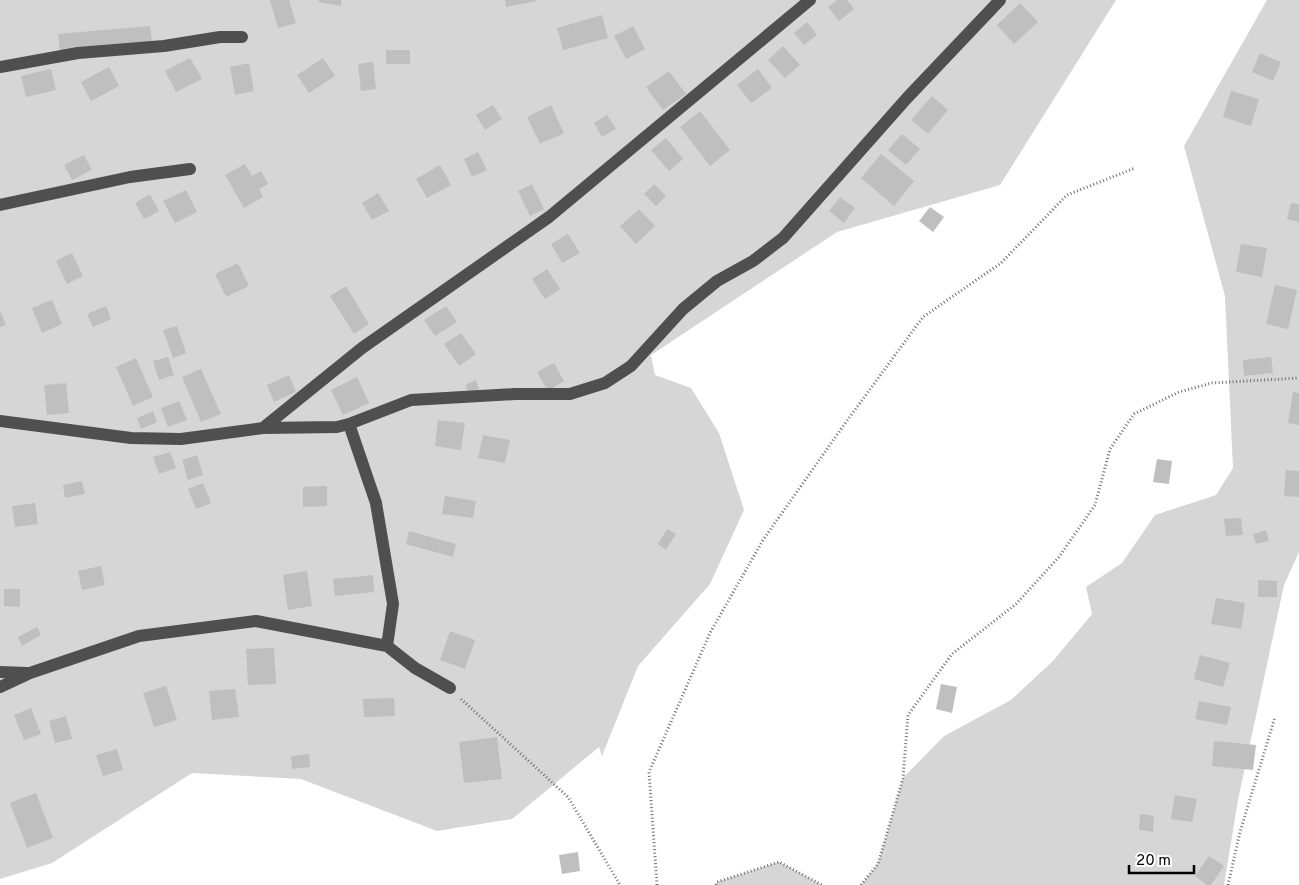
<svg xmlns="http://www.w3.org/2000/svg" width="1299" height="885" font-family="Overpass,sans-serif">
<rect width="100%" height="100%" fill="#fff"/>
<!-- green -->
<path fill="#d6d6d6" d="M0 0H1116L1000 185 837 232 651 355 655 375 691 388 719 433 744 510 710 584 638 666 602 756 599 747 512 819 437 831 301 779 192 773 52 863 0 879Z
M1267 0H1299V552L1284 585 1238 800 1224 885H861L878 864 903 778 944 736 1011 700 1053 661 1092 614 1086 587 1122 563 1155 515 1216 495 1233 468 1225 296 1184 146Z
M779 862 822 885H716L717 882Z"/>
<!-- building -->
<path fill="#bfbfbf" d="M270 0H289L296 23 278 28Z
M319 0H341V6L318 2Z
M505 0H537V1L506 7Z
M837 0H847L854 9 839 21 828 7Z
M1020 3 1038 22 1014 44 997 25Z
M602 15 608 38 563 50 557 28Z
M807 22 817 35 804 45 794 33Z
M150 26 152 42 60 51 58 34Z
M633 26 645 49 626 59 614 36Z
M783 46 800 65 785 78 768 60Z
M386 50H410V64H386Z
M1260 53 1281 62 1273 81 1252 72Z
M190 58 202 79 176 92 165 71Z
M323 58 335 76 309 93 297 75Z
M373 62 376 89 361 91 358 64Z
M249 63 254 91 235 95 230 67Z
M109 67 119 86 91 101 81 82Z
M51 69 56 90 26 97 21 76Z
M758 69 772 88 751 103 737 85Z
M669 71 686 94 663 110 646 87Z
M1231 91 1259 99 1251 126 1223 117Z
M932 96 948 110 928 134 911 120Z
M493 105 502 119 485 130 476 115Z
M551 105 564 133 540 144 527 117Z
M700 111 730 150 710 166 680 127Z
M607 115 616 129 602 137 594 123Z
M902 134 920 149 906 165 888 150Z
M666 138 683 159 669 171 651 150Z
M478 152 487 170 472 177 464 159Z
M881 154 914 181 894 206 861 178Z
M84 155 92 170 72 180 64 165Z
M245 164 252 176 261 171 268 184 259 189 263 197 244 208 225 175Z
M440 165 451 185 427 198 416 179Z
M532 184 544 209 530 216 518 191Z
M654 184 666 196 656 206 644 194Z
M186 190 197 212 175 223 163 201Z
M378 193 389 211 372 220 362 203Z
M150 194 159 211 144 219 135 203Z
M840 197 855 208 844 223 829 211Z
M1291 203 1299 204V222L1287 219Z
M930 207 944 217 933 232 919 221Z
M639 209 655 226 636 244 620 226Z
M568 234 580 253 562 263 551 244Z
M1241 244 1267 248 1262 277 1236 272Z
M72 253 83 276 67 284 56 261Z
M238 263 249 286 226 297 215 274Z
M547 269 560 289 545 299 532 279Z
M1275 285 1297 290 1288 329 1266 324Z
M346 286 369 324 354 334 330 296Z
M52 300 62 324 42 333 32 308Z
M106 306 111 319 93 327 87 314Z
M446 306 457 322 435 336 424 320Z
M0 311 6 325 0 327Z
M177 326 186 353 173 358 163 330Z
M461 333 476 354 459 366 444 344Z
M168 357 174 375 159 380 153 361Z
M1271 357 1273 373 1244 376 1243 360Z
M136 358 153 397 133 406 116 367Z
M554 363 564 381 548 391 537 372Z
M201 369 221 414 201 422 182 377Z
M289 375 296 392 274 402 267 385Z
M357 377 369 403 343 415 331 390Z
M476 380 479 389 469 394 465 385Z
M66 383 69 413 47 415 44 385Z
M1293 392 1299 393V425L1288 423Z
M179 401 187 420 168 427 161 408Z
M153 411 157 422 141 429 137 418Z
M438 420 465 423 461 450 435 446Z
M483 435 510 440 505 463 478 458Z
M170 452 176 468 159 474 153 457Z
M197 455 203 475 188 480 182 460Z
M1157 459 1172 461 1169 484 1153 482Z
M1286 470 1299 471V497L1284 496Z
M82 481 85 494 65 498 63 485Z
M203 483 211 503 196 509 188 489Z
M327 486V506L303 507V487Z
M445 496 476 501 473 518 442 514Z
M35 503 38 524 15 527 12 506Z
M1241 518 1243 535 1226 536 1224 519Z
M667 529 676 534 666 550 658 544Z
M1266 530 1269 541 1256 544 1253 534Z
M409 531 456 544 453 557 406 544Z
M101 566 105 585 82 590 78 571Z
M307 571 312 606 288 610 283 575Z
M373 575 374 592 335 596 333 579Z
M1258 580 1277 581V597H1258Z
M4 589H20V607L4 606Z
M1216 598 1245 603 1241 629 1211 624Z
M37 627 41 635 22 646 18 637Z
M450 631 475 640 465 669 440 660Z
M274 648 276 684 248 685 246 649Z
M1200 655 1230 663 1223 687 1194 679Z
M941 684 957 687 952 713 936 709Z
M166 686 177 720 154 727 143 693Z
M235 689 239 717 212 720 209 691Z
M394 698 395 716 364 717 363 699Z
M1199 701 1231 707 1227 725 1195 719Z
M31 708 41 734 24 740 14 715Z
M66 716 72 739 55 743 49 721Z
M497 737 502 779 464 783 459 742Z
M1214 741 1256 745 1253 770 1212 766Z
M117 749 123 770 103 776 96 755Z
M309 754 310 767 292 769 291 756Z
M36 793 53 838 27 848 10 803Z
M1175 795 1197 799 1192 822 1171 819Z
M1140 814 1154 816 1153 832 1139 830Z
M578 852 580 871 562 874 559 855Z
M1209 856 1224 866 1211 885H1207L1195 876Z"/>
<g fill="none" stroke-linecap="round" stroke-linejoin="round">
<!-- path -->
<path stroke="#717171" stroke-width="3" stroke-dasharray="1 2.5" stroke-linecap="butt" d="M461 699 568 797 620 885
M657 885 649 772 710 633 763 540 846 422 923 317 1001 263 1067 195 1135 168
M716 885 717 882 779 862 822 885
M861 885 878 864 903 778 908 715 952 654 1016 604 1059 557 1095 505 1110 449 1134 414 1179 392 1212 383 1299 378
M1228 885 1240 832 1275 717"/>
<!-- minor -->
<path stroke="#4f4f4f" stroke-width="12" d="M0 67 78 53 164 46 220 37H242
M0 205 130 177 190 169
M0 421 131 438 181 439 263 428 337 427 349 424 411 400 515 394H570L605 383 631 366 683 309 717 281 753 261 783 238 907 98 1000 0
M349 424 376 503 393 604 387 646
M263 428 362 348 549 217 810 0
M0 672 27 673
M0 687 30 673 139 636 256 621 387 646 415 668 450 688"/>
</g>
<!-- scale -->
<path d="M1129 865v8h65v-8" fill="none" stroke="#000000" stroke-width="2.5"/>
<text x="1136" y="865" font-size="15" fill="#000000" stroke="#ffffff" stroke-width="4" paint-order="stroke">20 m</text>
</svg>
